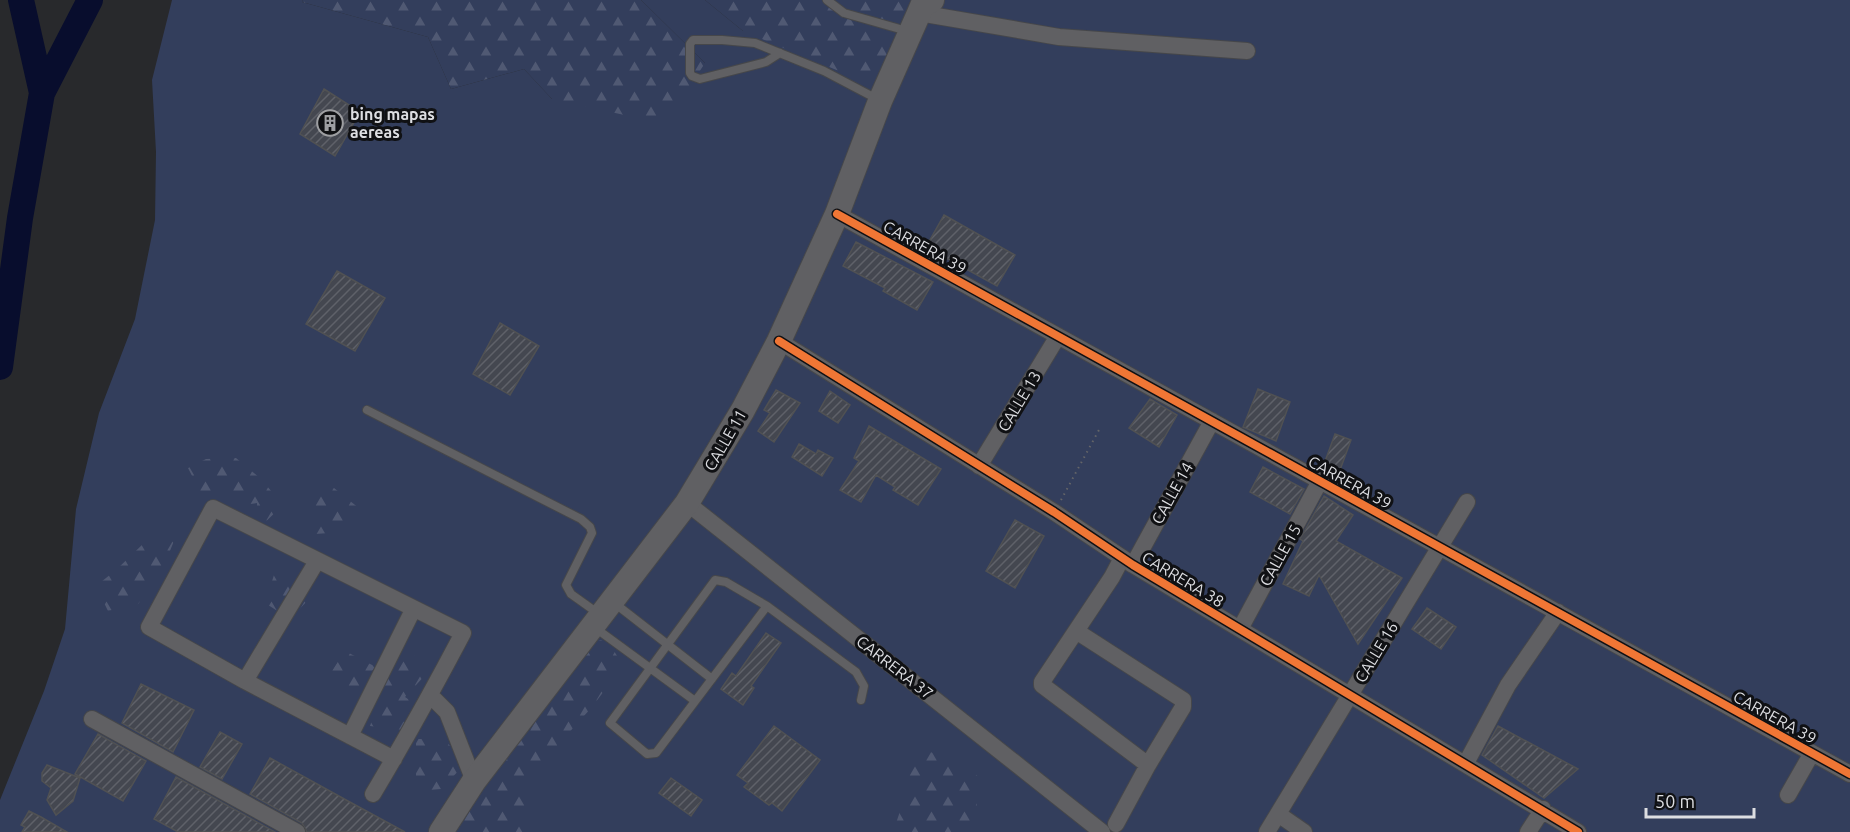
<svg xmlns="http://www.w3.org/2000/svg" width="1850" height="832" font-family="Ubuntu,sans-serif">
<defs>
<pattern id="forest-firs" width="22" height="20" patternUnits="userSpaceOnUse" patternTransform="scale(1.5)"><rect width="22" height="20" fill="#333e5c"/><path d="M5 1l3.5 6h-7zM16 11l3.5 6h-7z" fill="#505973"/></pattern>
<pattern id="building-hatch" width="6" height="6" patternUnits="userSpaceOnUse" patternTransform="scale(1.5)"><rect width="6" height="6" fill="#444750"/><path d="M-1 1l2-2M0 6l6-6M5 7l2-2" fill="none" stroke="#5f6169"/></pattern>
</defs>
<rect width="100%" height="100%" fill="#28292c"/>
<!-- grass -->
<path fill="#333e5c" d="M172 0H303L302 2 428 37 451 89 524 69 552 99 705 63 641 0H705L743 31 913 0H1850V832H0V800L44 691 65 629 76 509 99 413 135 319 155 220 156 152 152 80Z"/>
<!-- forest -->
<path fill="url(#forest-firs)" d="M303 0H641L705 63 665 124 552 99 524 69 451 89 428 37 302 2Z
M702 0H913L875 86 743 31 705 0Z
M236 458 261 479 283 505 258 529 257 503 228 507V490L204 499 188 468 206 459Z
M334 488 360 509 343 532 315 534 305 494Z
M174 541 160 575 138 604 108 611 96 586 116 570 143 544Z
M274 575 294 576 309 599 290 619 265 603Z
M601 640 612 648 621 662 610 683 592 707 547 757 535 779 526 788C534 807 525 815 530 832H449L586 645Z
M408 647 428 672 405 697 419 706 404 730 370 726 382 690 375 667 352 697 328 677 345 651 376 667Z
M416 739H443L467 762 441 789 416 791Z
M925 750C949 759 965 761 983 782L977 799 976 832H893L910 782 907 756Z"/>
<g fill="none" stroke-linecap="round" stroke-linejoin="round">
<!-- river -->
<path stroke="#080d2d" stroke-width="26" d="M42 93 90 0
M0 367 20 218 42 93 21 0"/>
</g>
<!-- building -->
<path fill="url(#building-hatch)" stroke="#505153" stroke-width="1.5" d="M324 89 360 112 335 156 300 134Z
M944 215 1015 255 997 286 926 247Z
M856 242 933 282 917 310 883 291 885 288 843 266Z
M337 271 385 298 355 351 306 324Z
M500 323 539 346 510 395 473 374Z
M1258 389 1290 402 1276 441 1243 427Z
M776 390 800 403 774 442 758 431 770 413 764 410Z
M830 391 850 405 838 423 819 411Z
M1150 399 1177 415 1159 447 1129 428Z
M869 426 941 469 918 505 893 490 895 487 876 475 861 502 840 490 859 461 854 458Z
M1335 434 1351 440 1340 470 1324 464Z
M799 444 816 454 818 450 833 458 822 476 792 457Z
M1263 467 1304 489 1290 514 1250 492Z
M1324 496 1353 515 1336 541 1402 578 1358 644 1319 575 1309 596 1283 584 1303 541 1300 539Z
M1015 520 1044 536 1015 588 986 571Z
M1427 608 1456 627 1441 649 1412 629Z
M766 633 781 643 751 686 754 688 743 705 721 689 732 673 736 676Z
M141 684 194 710 173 752 122 723Z
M774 726 820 760 782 811 772 803 769 805 744 787 748 783 737 775Z
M1498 726 1578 769 1544 798 1482 755Z
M220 732 242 744 222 779 200 767Z
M98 734 146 761 123 801 75 774Z
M270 758 348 801 405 832H307L302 823 250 794Z
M47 765 80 778 73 801 56 815 47 800 51 788 42 781V773Z
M176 777 275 832H178L154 819Z
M671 778 702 800 691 816 659 793Z
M29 811 41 817 67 832H22L25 827 21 825Z"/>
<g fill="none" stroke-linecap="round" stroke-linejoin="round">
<!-- lane casing -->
<g stroke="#46474a" stroke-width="10">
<path id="lane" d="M827 0 844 13 907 31
M780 53 766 62 700 79 692 76 690 73V44L693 40H722L755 43 824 71 879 100
M367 410 581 519 590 527 592 533 566 585 571 594 599 614
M715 580 726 582 767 606 656 753 647 754 610 723Z
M613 602 712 679
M767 606 856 672 864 686 861 700
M594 627 695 701"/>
</g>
<!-- street casing -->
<g stroke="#46474a" stroke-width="18">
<path id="street" d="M919 13 1059 37 1247 51
M837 214 1850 774
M779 341 1054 512 1133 565 1578 832
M979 466 1058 336
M687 503 1102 832
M1122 558 1112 577 1042 682V685L1148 765
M1133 565 1212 421
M1240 629 1320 481
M1076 631 1183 700V707L1148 765 1116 824
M245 681 317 561
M430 695 447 712 474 781
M92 719 297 832
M350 736 413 610
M1466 763 1508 685 1558 612
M373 794C404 742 434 688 463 633L213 508 149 627 245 681 394 759
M1788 795 1812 753
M1278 814 1304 832
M1267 832 1467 502
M1528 832 1543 809"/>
</g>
<!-- secondary casing -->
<g stroke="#46474a" stroke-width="26">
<path id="secondary" d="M441 832 474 781 687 503 743 410 779 341 837 214 880 101 919 13 922 6 932 0"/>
</g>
<!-- path -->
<path stroke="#646568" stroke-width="2" stroke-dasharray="1.5 4.5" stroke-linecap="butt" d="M1061 500 1100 428"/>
<!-- lane -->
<use href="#lane" stroke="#606063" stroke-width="8"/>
<!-- street -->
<use href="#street" stroke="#606063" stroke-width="16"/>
<!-- secondary -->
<use href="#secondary" stroke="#606063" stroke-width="24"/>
<!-- cycleway casing -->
<g stroke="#101114" stroke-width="11">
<path id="cycleway" d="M837 214 1850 774
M779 341 1054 512 1133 565 1578 832"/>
</g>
<!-- cycleway -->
<use href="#cycleway" stroke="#f07635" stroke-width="8"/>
</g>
<!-- icons -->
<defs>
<g id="building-ring" transform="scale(1.35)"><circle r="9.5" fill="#101114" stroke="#9e9fa2" stroke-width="1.5"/><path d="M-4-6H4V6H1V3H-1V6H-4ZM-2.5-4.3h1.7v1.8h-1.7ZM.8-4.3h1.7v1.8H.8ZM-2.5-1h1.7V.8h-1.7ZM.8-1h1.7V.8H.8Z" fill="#9e9fa2"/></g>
</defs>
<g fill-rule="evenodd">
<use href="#building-ring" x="330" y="123"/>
</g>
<g text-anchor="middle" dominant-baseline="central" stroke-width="6" stroke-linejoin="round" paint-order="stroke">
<!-- poi labels -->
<g font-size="16" font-weight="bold" fill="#dddee2" stroke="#101114" text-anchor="start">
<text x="350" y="114">bing mapas<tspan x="350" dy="18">aereas</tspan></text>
</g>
<!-- street labels -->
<g font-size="16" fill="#dddee2" stroke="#101114">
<text transform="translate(925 247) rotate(29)">CARRERA 39</text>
<text transform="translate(1019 401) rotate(-59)">CALLE 13</text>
<text transform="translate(725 440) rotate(-60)">CALLE 11</text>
<text transform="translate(1350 482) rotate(29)">CARRERA 39</text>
<text transform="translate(1172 493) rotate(-61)">CALLE 14</text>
<text transform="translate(1280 555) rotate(-61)">CALLE 15</text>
<text transform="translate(1183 579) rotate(31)">CARRERA 38</text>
<text transform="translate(1376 652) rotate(-59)">CALLE 16</text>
<text transform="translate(895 667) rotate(38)">CARRERA 37</text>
<text transform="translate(1775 717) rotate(29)">CARRERA 39</text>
</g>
</g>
<!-- scale -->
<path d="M1646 808v9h108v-9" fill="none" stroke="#dddee2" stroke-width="3"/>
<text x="1655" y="808" font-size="18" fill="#dddee2" stroke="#101114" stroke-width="4.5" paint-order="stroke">50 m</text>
</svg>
